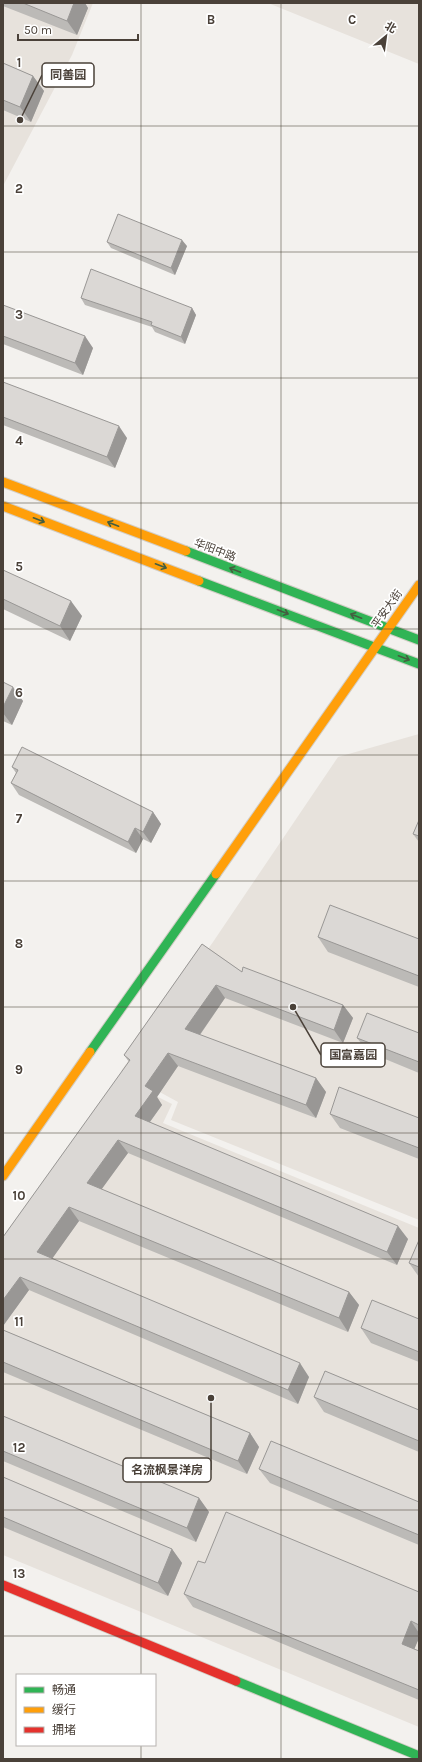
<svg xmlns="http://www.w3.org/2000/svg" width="422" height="1762" font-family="Karla,'Noto Sans SC',sans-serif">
<rect width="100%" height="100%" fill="#f3f1ee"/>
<!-- residential -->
<path fill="#e7e2dc" d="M3 3H93L72 55 3 186Z
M268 3H419V64Z
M419 734V1220L171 1120 178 1102 121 1071 213 942 338 757Z
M120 1078 172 1104 163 1123 419 1228V1727L3 1555V1241Z"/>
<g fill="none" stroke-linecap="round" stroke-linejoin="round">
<!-- fast casing -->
<g stroke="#d2cdc5" stroke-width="11">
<path id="fast" d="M186 551 419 640
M199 581 419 664
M90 1052 216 874
M236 1681 419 1756"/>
</g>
<!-- slow casing -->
<g stroke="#d2cdc5" stroke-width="11">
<path id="slow" d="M3 482 186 551
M3 506 199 581
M216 874 419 585
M3 1176 90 1052"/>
</g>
<!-- jam casing -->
<g stroke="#d2cdc5" stroke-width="11">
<path id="jam" d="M3 1585 236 1681"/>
</g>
<!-- fast -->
<use href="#fast" stroke="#30b455" stroke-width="9"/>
<!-- slow -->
<use href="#slow" stroke="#ff9f0a" stroke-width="9"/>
<!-- jam -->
<use href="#jam" stroke="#e5322d" stroke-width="9"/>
</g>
<!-- wall -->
<path fill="#bcbab7" d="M3 3H85L88 8 77 35 3 6Z
M3 63 33 76 44 91 31 122 3 110Z
M107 242 187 246 175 275 111 248Z
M81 298 192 308 196 315 185 344 155 332 152 327 85 305Z
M3 305 93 348 83 375 3 344Z
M3 382 127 438 115 468 3 425Z
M3 570 82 616 70 641 3 609Z
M3 682 23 701 12 725 3 721Z
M12 767 153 812 161 824 151 843 143 839 136 853 19 795 11 783 16 773Z
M419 820V842L413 834Z
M318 937 419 939V987L328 952Z
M202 944 242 972 343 1005 353 1018 343 1043 225 998 200 1035 316 1078 326 1092 316 1118 178 1066 157 1097 162 1105 150 1122 408 1239 397 1265 128 1153 101 1189 349 1292 359 1305 348 1332 79 1221 52 1258 309 1377 298 1404 29 1290 3 1326V1237L129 1062 124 1055Z
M419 1033V1073L368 1052 357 1038Z
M330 1114 419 1118V1159L340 1128Z
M419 1240V1277L409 1263Z
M419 1319V1362L371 1343 361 1328Z
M3 1330 250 1433 259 1447 247 1474 3 1372Z
M314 1397 419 1410V1452L324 1412Z
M3 1416 199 1498 209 1512 196 1542 3 1461Z
M259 1469 419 1502V1545L270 1483Z
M3 1477 172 1549 182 1563 168 1596 3 1527Z
M205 1563 419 1592V1638L414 1649 419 1651V1700L193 1607 184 1594Z"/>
<!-- shaded-wall -->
<path fill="#999795" d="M74 3H85L88 8 77 35 67 21Z
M33 76 44 91 31 122 20 107Z
M182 240 187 246 175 275 171 268Z
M192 308 196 315 185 344 181 337Z
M85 336 93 348 83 375 75 363Z
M119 426 127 438 115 468 107 457Z
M71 601 82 616 70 641 60 626Z
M13 687 23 701 12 725 3 713V707Z
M153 812 161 824 151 843 143 832Z
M135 828 143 839 136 853 128 842Z
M216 985 225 998 194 1043 185 1029Z
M343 1005 353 1018 343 1043 334 1030Z
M168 1053 178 1066 157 1097 162 1105 144 1130 135 1116 145 1086Z
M316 1078 326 1092 316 1118 306 1105Z
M118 1140 128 1153 96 1197 87 1183Z
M69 1207 79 1221 47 1266 37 1252Z
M398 1226 408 1239 397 1265 387 1252Z
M20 1277 29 1290 3 1326V1300Z
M349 1292 359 1305 348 1332 339 1318Z
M300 1363 309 1377 298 1404 288 1390Z
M250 1433 259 1447 247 1474 238 1461Z
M199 1498 209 1512 196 1542 187 1528Z
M172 1549 182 1563 168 1596 158 1583Z
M411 1621 419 1633V1638L411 1657 402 1644Z"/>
<!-- building -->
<path fill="#dbd8d5" stroke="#999795" d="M23 3H74L67 21Z
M3 63 33 76 20 107 3 100Z
M118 214 182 240 171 268 107 242Z
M91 269 192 308 181 337 151 325 152 322 81 298Z
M3 305 85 336 75 363 3 336Z
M3 382 119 426 107 457 3 417Z
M3 570 71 601 60 626 3 599Z
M3 682 13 687 3 707Z
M22 747 153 812 143 832 135 828 128 842 11 783 18 770 12 767Z
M419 820V836L413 834Z
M330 905 419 939V976L318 937Z
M202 944 242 972 243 967 343 1005 334 1030 216 985 185 1029 316 1078 306 1105 168 1053 145 1086 153 1091 135 1116 398 1226 387 1252 118 1140 87 1183 349 1292 339 1318 69 1207 37 1252 300 1363 288 1390 20 1277 3 1300V1237L130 1060 124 1055Z
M367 1013 419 1033V1062L357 1038Z
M339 1087 419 1118V1148L330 1114Z
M419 1240V1267L409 1263Z
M372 1300 419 1319V1352L361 1328Z
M3 1330 250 1433 238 1461 3 1362Z
M325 1371 419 1410V1441L314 1397Z
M3 1416 199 1498 187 1528 3 1451Z
M271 1441 419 1502V1535L259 1469Z
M3 1477 172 1549 158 1583 3 1517Z
M226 1512 419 1592V1625L411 1621 402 1644 419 1651V1690L184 1594 198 1561 205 1563Z"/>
<!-- one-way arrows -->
<defs><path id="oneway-shaft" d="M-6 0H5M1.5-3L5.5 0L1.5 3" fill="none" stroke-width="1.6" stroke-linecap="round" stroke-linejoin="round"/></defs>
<g stroke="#445e40">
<use href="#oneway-shaft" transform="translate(39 520) rotate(21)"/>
<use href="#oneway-shaft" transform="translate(113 524) rotate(-159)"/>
<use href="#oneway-shaft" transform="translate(161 566) rotate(21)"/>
<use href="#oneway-shaft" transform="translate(235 570) rotate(-159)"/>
<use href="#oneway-shaft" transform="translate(283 612) rotate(21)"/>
<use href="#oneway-shaft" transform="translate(356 616) rotate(-159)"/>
<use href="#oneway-shaft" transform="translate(404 658) rotate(21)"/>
</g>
<!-- grid -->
<path fill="none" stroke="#4a4139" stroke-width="1" stroke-opacity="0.55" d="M141 3V1675M281 3V1759M3 126H419M3 252H419M3 378H419M3 503H419M3 629H419M3 755H419M3 881H419M3 1007H419M3 1133H419M3 1259H419M3 1384H419M3 1510H419M3 1636H419M141 1745V1759"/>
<g text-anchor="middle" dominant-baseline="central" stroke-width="3.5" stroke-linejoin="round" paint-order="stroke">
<!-- street labels -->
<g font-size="11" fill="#4a4139" stroke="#fff">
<text transform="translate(215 550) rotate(21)">华阳中路</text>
<text transform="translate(387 609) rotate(-55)">平安大街</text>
</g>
</g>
<g font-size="13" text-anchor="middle" font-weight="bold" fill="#4a4139" stroke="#fff" stroke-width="3.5" stroke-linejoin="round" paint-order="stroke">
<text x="211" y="24">B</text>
<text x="352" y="24">C</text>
<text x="19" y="67">1</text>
<text x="19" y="193">2</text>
<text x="19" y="319">3</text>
<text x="19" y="445">4</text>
<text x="19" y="571">5</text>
<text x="19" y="697">6</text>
<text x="19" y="823">7</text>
<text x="19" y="948">8</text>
<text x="19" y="1074">9</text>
<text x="19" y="1200">10</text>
<text x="19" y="1326">11</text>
<text x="19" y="1452">12</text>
<text x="19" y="1578">13</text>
</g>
<!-- callouts -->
<path fill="none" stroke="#4a4139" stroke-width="1.5" d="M20 120L42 75M293 1007L321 1055M211 1398L211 1470"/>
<g fill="#4a4139" stroke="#fff" stroke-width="1.5">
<circle cx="20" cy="120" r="4"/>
<circle cx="293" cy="1007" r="4"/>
<circle cx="211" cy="1398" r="4"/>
</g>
<g fill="#fff" stroke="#4a4139" stroke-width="1.5">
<rect x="42" y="63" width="52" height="24" rx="4"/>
<rect x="321" y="1043" width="64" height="24" rx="4"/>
<rect x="123" y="1458" width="88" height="24" rx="4"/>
</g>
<g font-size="12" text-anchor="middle" font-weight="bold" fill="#4a4139">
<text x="68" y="79">同善园</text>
<text x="353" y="1059">国富嘉园</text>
<text x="167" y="1474">名流枫景洋房</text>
</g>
<!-- border -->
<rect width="422" height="1762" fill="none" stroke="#4a4139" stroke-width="8"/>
<!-- legend -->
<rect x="16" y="1674" width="140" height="72" fill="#ffffff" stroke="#b7b3b0"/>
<rect x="24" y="1687" width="20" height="6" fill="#30b455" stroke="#b7b3b0"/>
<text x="52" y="1694" font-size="12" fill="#4a4139">畅通</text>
<rect x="24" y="1707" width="20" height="6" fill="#ff9f0a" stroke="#b7b3b0"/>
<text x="52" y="1714" font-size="12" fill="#4a4139">缓行</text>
<rect x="24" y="1727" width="20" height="6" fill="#e5322d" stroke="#b7b3b0"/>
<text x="52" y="1734" font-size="12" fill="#4a4139">拥堵</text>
<!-- north arrow -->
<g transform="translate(386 36) rotate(29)" stroke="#ffffff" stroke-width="3" paint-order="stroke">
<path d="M0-3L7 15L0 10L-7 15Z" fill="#4a4139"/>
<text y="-6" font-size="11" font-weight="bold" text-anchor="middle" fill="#4a4139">北</text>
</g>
<!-- scale -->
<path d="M18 34v6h120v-6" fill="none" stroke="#4a4139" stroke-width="2"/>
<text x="24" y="34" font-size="12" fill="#4a4139" stroke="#ffffff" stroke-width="3" paint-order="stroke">50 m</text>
</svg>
